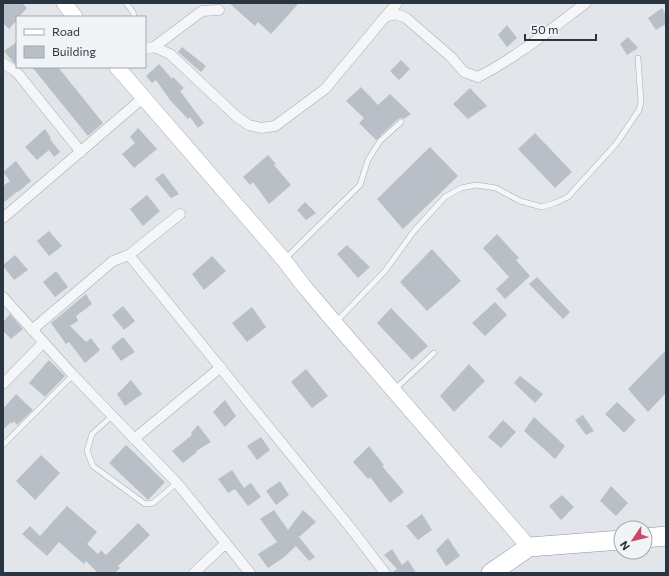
<svg xmlns="http://www.w3.org/2000/svg" width="669" height="576" font-family="Commissioner,sans-serif">
<rect width="100%" height="100%" fill="#e2e6ea"/>
<!-- building -->
<path fill="#b9bfc7" d="M3 3H22L27 8 19 17H17V20L9 29 3 23Z
M229 3H299L271 34 258 22 255 26Z
M662 8 666 14V24L656 30 648 18Z
M507 25 517 38 507 47 498 35Z
M628 37 638 48 627 55 620 44Z
M17 42V65L13 62 4 51Z
M182 47 206 66 201 72 178 52Z
M401 60 410 69 399 80 390 71Z
M159 64 172 79 173 77 184 88 180 91 204 123 198 128 190 117 188 119 170 100 156 80 152 83 146 76Z
M32 67H58L103 123 88 136Z
M361 87 378 105 390 94 411 114 404 119 401 118 398 119 376 140 359 123 364 118 346 101Z
M470 88 487 106 468 119 453 104Z
M138 128 157 149 134 168 122 154 135 143 130 137Z
M45 129 51 138 50 139 60 152 54 157 49 150 37 160 25 147Z
M535 133 572 172 555 188 518 149Z
M430 147 458 176 403 229 377 199Z
M268 155 276 164 274 165 291 185 269 204 253 182 250 185 243 177Z
M16 161 31 181 18 192V191L3 203V186L10 181 3 172Z
M163 173 179 194 171 198 155 179Z
M147 195 160 211 143 226 130 209Z
M305 202 316 213 306 220 297 210Z
M49 231 62 246 49 256 37 241Z
M497 234 519 258 516 260 530 276 505 299 496 289 509 277 483 248Z
M347 245 370 267 358 278 337 254Z
M432 249 461 281 427 311 400 282Z
M15 255 28 270 14 280 3 266V265Z
M212 256 226 271 204 290 192 274Z
M56 271 68 287 55 297 43 282Z
M537 277 570 312 563 319 529 284Z
M86 294 92 304 76 316 78 321 70 326 86 342 91 338 100 350 85 363 69 342 66 344 51 323Z
M495 302 507 315 485 336 472 323Z
M123 306 135 321 124 330 112 315Z
M252 307 266 327 247 342 232 323Z
M391 308 428 346 412 360 377 323Z
M10 314 23 329 11 339 3 331V322Z
M123 337 135 352 127 357 121 361 111 347Z
M666 350V393L648 412 628 389Z
M49 360 65 376 45 397 29 383Z
M469 364 485 381 454 412 440 396Z
M306 369 328 396 312 408 291 382Z
M520 376 543 394 535 403 514 383Z
M131 380 142 394 125 406 117 394Z
M16 394 33 410 17 425 14 421 12 424 11 422 3 430V409Z
M225 400 236 416 225 427 213 412Z
M617 402 636 420 624 433 605 414Z
M583 415 594 431 586 435 575 420Z
M534 417 565 446 555 459 524 431Z
M503 420 516 432 501 448 488 437Z
M198 425 211 442 196 451 197 452 183 463 172 451 192 435 191 433Z
M261 437 270 450 257 460 247 446Z
M126 445 165 482 149 499 148 500 109 463Z
M369 446 384 465 382 466 404 492 390 503 370 477 368 479 353 462Z
M41 455 60 473 35 500 16 481Z
M232 470 244 488 251 483 261 497 248 506 235 489 228 493 218 479Z
M280 481 289 495 276 505 266 491Z
M611 486 628 503 616 516 600 501Z
M562 495 574 507 561 520 549 506Z
M67 506 97 532 87 544 98 554 101 550 106 555 138 523 150 535 118 566 120 568 115 573H98L86 561 84 564 59 542 47 556 22 534 30 526 40 536Z
M274 510 288 530 303 510 316 522 299 537 315 557 309 561 296 546 283 558 268 568 258 554 277 542 260 519Z
M422 514 432 530 418 540 406 526Z
M448 538 460 556 446 566 436 550Z
M392 549 402 565 408 560 416 573H392L397 569 384 555Z"/>
<g fill="none" stroke-linecap="round" stroke-linejoin="round">
<!-- lane casing -->
<g stroke="#a7adb4" stroke-width="6">
<path id="lane" d="M126 3 133 12 134 17
M285 259 360 185 368 160 380 141 401 122
M336 322 385 271 414 231 445 197 461 188 476 185 496 188 520 201 542 207 555 203 568 197 616 144 639 110 641 102 638 58
M394 390 434 353
M112 416 92 434 87 451 93 466 145 504 153 503 177 483
M3 445 73 375"/>
</g>
<!-- street casing -->
<g stroke="#a7adb4" stroke-width="11">
<path id="street" d="M385 17 397 3
M154 47 202 11 219 10
M145 49 154 47 170 54 237 117 249 125 261 128 275 126 325 89 385 17 396 14 406 18 451 57 464 72 478 77C517 57 551 29 586 3
M3 63 15 71 19 75 81 152
M180 214 129 255 353 531 385 573
M3 218 144 97
M3 297 73 375 177 483 250 573
M32 330 113 261 129 255
M3 384 43 343
M134 439 221 367
M194 573 226 543"/>
</g>
<!-- secondary casing -->
<g stroke="#a7adb4" stroke-width="16">
<path id="secondary" d="M64 3 75 17
M117 67 284 260 303 285 335 323 529 547"/>
</g>
<!-- highway casing -->
<g stroke="#8994a0" stroke-width="20">
<path id="highway" d="M645 538 666 536
M491 573 529 547 621 540"/>
</g>
<!-- lane -->
<use href="#lane" stroke="#f4f6f8" stroke-width="5"/>
<!-- street -->
<use href="#street" stroke="#f4f6f8" stroke-width="10"/>
<!-- secondary -->
<use href="#secondary" stroke="#fff" stroke-width="15"/>
<!-- highway -->
<use href="#highway" stroke="#fff" stroke-width="19"/>
</g>
<!-- border -->
<rect width="669" height="576" fill="none" stroke="#2a3542" stroke-width="8"/>
<!-- legend -->
<rect x="16" y="16" width="130" height="52" fill="#f1f4f7" stroke="#a1a8af"/>
<rect x="24" y="29" width="20" height="6" fill="#ffffff" stroke="#a1a8af"/>
<text x="52" y="36" font-size="12" fill="#2a3542">Road</text>
<rect x="24" y="46" width="20" height="12" fill="#b9bfc7" stroke="#a1a8af"/>
<text x="52" y="56" font-size="12" fill="#2a3542">Building</text>
<!-- north arrow -->
<g transform="translate(633 540) rotate(235)"><circle r="19" fill="#f1f4f7" stroke="#a1a8af"/>
<path d="M0-3L7 15L0 10L-7 15Z" fill="#cd4868"/>
<text y="-6" font-size="11" font-weight="bold" text-anchor="middle" fill="#2a3542">N</text>
</g>
<!-- scale -->
<path d="M525 34v6h71v-6" fill="none" stroke="#2a3542" stroke-width="2"/>
<text x="531" y="34" font-size="12" fill="#2a3542" stroke="#f1f4f7" stroke-width="3" paint-order="stroke">50 m</text>
</svg>
